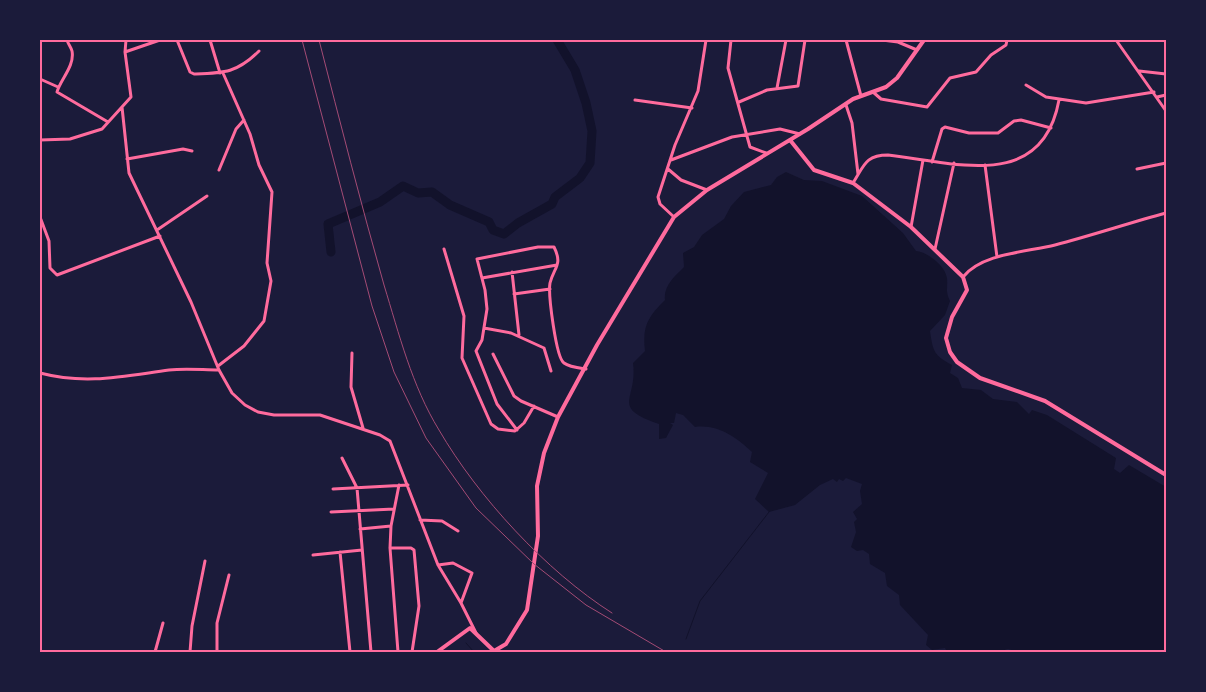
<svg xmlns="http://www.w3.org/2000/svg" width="1206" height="692" font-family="Cabin,sans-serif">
<rect width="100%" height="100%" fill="#1b1b3a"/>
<!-- water -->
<path fill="#12122b" d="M786 172 804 180 822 181 862 196 903 233 916 251C927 252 945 265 947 278 948 289 945 290 950 301L945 315 930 331C933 352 934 355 952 365L950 373 958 378 962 388 981 390 993 399 1017 402 1029 414 1032 410 1047 415 1116 458 1114 469 1120 473 1129 465 1166 487V652H1019L1008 649 997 652H947L945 648 932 650 926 645 928 635 900 605 899 595 887 586 885 573 870 564 869 554 863 550 857 551 851 547 856 532 854 522 857 519 853 512 862 504 860 491 862 484 846 478 843 481 839 479 837 482 833 479 820 485 795 505 769 512 755 499 768 473 750 462 752 452C736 437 718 424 695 427L683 415 676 413 674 423H670L673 425 666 438 659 439V424C609 407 638 400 633 363L645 351C642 326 648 317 665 300 663 286 675 276 684 267L683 253 694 247 702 235 724 219 731 206 744 192 771 185 777 177Z"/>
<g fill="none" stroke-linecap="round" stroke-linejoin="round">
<!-- stream -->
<path stroke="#12122b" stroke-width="1" d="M686 639 700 601 769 512
M466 643 474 652"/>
<!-- river -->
<path stroke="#12122b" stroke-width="9" d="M331 252 328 224 380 202 403 186 418 193 432 192 450 205 489 222 493 230 504 234 518 223 552 204 555 197 580 178 590 163 592 131 586 103 575 70 557 40"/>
<!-- minor -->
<path stroke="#ff6b9d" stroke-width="3" d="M67 40C68 44 71 47 72 51 75 66 60 80 57 92L108 122
M177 40 190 72 194 74C224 73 237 73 259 51
M210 40 220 73
M731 40 728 68 750 147 766 153
M846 40 861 96
M882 40 898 42 917 50
M1096 40H1119
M1116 40 1166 111
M125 52 160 40
M1139 71 1166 74
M40 79 58 87
M1026 85 1046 97 1086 103 1154 92
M777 88 786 40
M873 92 881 99 927 107 950 78 976 72 991 55 1006 45 1007 40
M1157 97 1166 95
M635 100 692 108
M739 102 767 90 798 86 805 40
M846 105 852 123 858 174
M122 107 129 173 191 302 219 370 232 393 245 405 258 412 274 415H320L380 435 390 441 438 565 461 603 476 633
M40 140 70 139 102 129 131 97 125 52 126 40
M127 159 183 149 192 151
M671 160 732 137 780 129 800 134
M932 162 942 129 945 127 969 133H998L1014 121 1021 120 1051 128
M985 165 997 257
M668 169 681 180 707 190
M1137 169 1166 163
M219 170 236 129 244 120
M853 183C864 166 865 155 888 155 954 162 1042 193 1059 100
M40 217 49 241 50 268 57 275 160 236
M674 217 660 204 658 197 675 145 698 91 706 40
M911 227 923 160
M157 230 207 196
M444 249 464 316 462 358 491 424 498 429 515 431 524 423 534 406
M935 249 954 163
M512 272 519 335
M963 277C982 253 1028 252 1055 245 1093 235 1129 223 1166 213
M482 278 557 265
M514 294 550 289
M484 328 511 333 544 348 551 371
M352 353 351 387 363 428
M493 354 514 396 521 401 558 417
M218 366 244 346 264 321 271 281 267 263 272 192 259 165 250 134 223 73
M40 373C86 385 124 376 169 370 186 368 203 370 219 370
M517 430 497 404 476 351 482 340 487 309 485 290 477 259 538 247H554C563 265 554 267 550 283 548 294 556 358 564 363 569 367 579 368 586 369
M342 458 357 488 371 652
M333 489 408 485
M331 512 394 509
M420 520 442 521 458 531
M360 529 391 526
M390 548H411L414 550 419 606 412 652
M340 552 350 652
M313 555 362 550
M438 565 453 563 472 573 461 603
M155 652 163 623
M190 652 192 626 205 561
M217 652V623L229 575
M398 652 390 548 391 526 399 485"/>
<!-- tertiary -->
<path stroke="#ff6b9d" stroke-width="4" d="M790 140 814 170 853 183 911 227 963 277 967 290 952 317 946 338 950 352 957 362 980 378 1045 401 1166 475
M437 652 470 628 494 651 506 644 527 610 538 536 537 486 544 453 558 417 597 345 674 217 707 190 808 129 853 99 886 87 897 78 924 40"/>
<!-- rail -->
<path stroke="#a44b75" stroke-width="1" d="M302 40 372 306 394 372 426 438 476 508 534 564 586 605 666 652
M319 40C340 122 361 204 384 285 399 334 412 386 439 430 478 497 546 571 612 613"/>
</g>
<!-- border -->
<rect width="1206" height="692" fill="none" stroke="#1b1b3a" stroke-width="82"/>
<rect x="41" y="41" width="1124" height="610" fill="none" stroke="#ff6b9d" stroke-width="2"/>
</svg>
